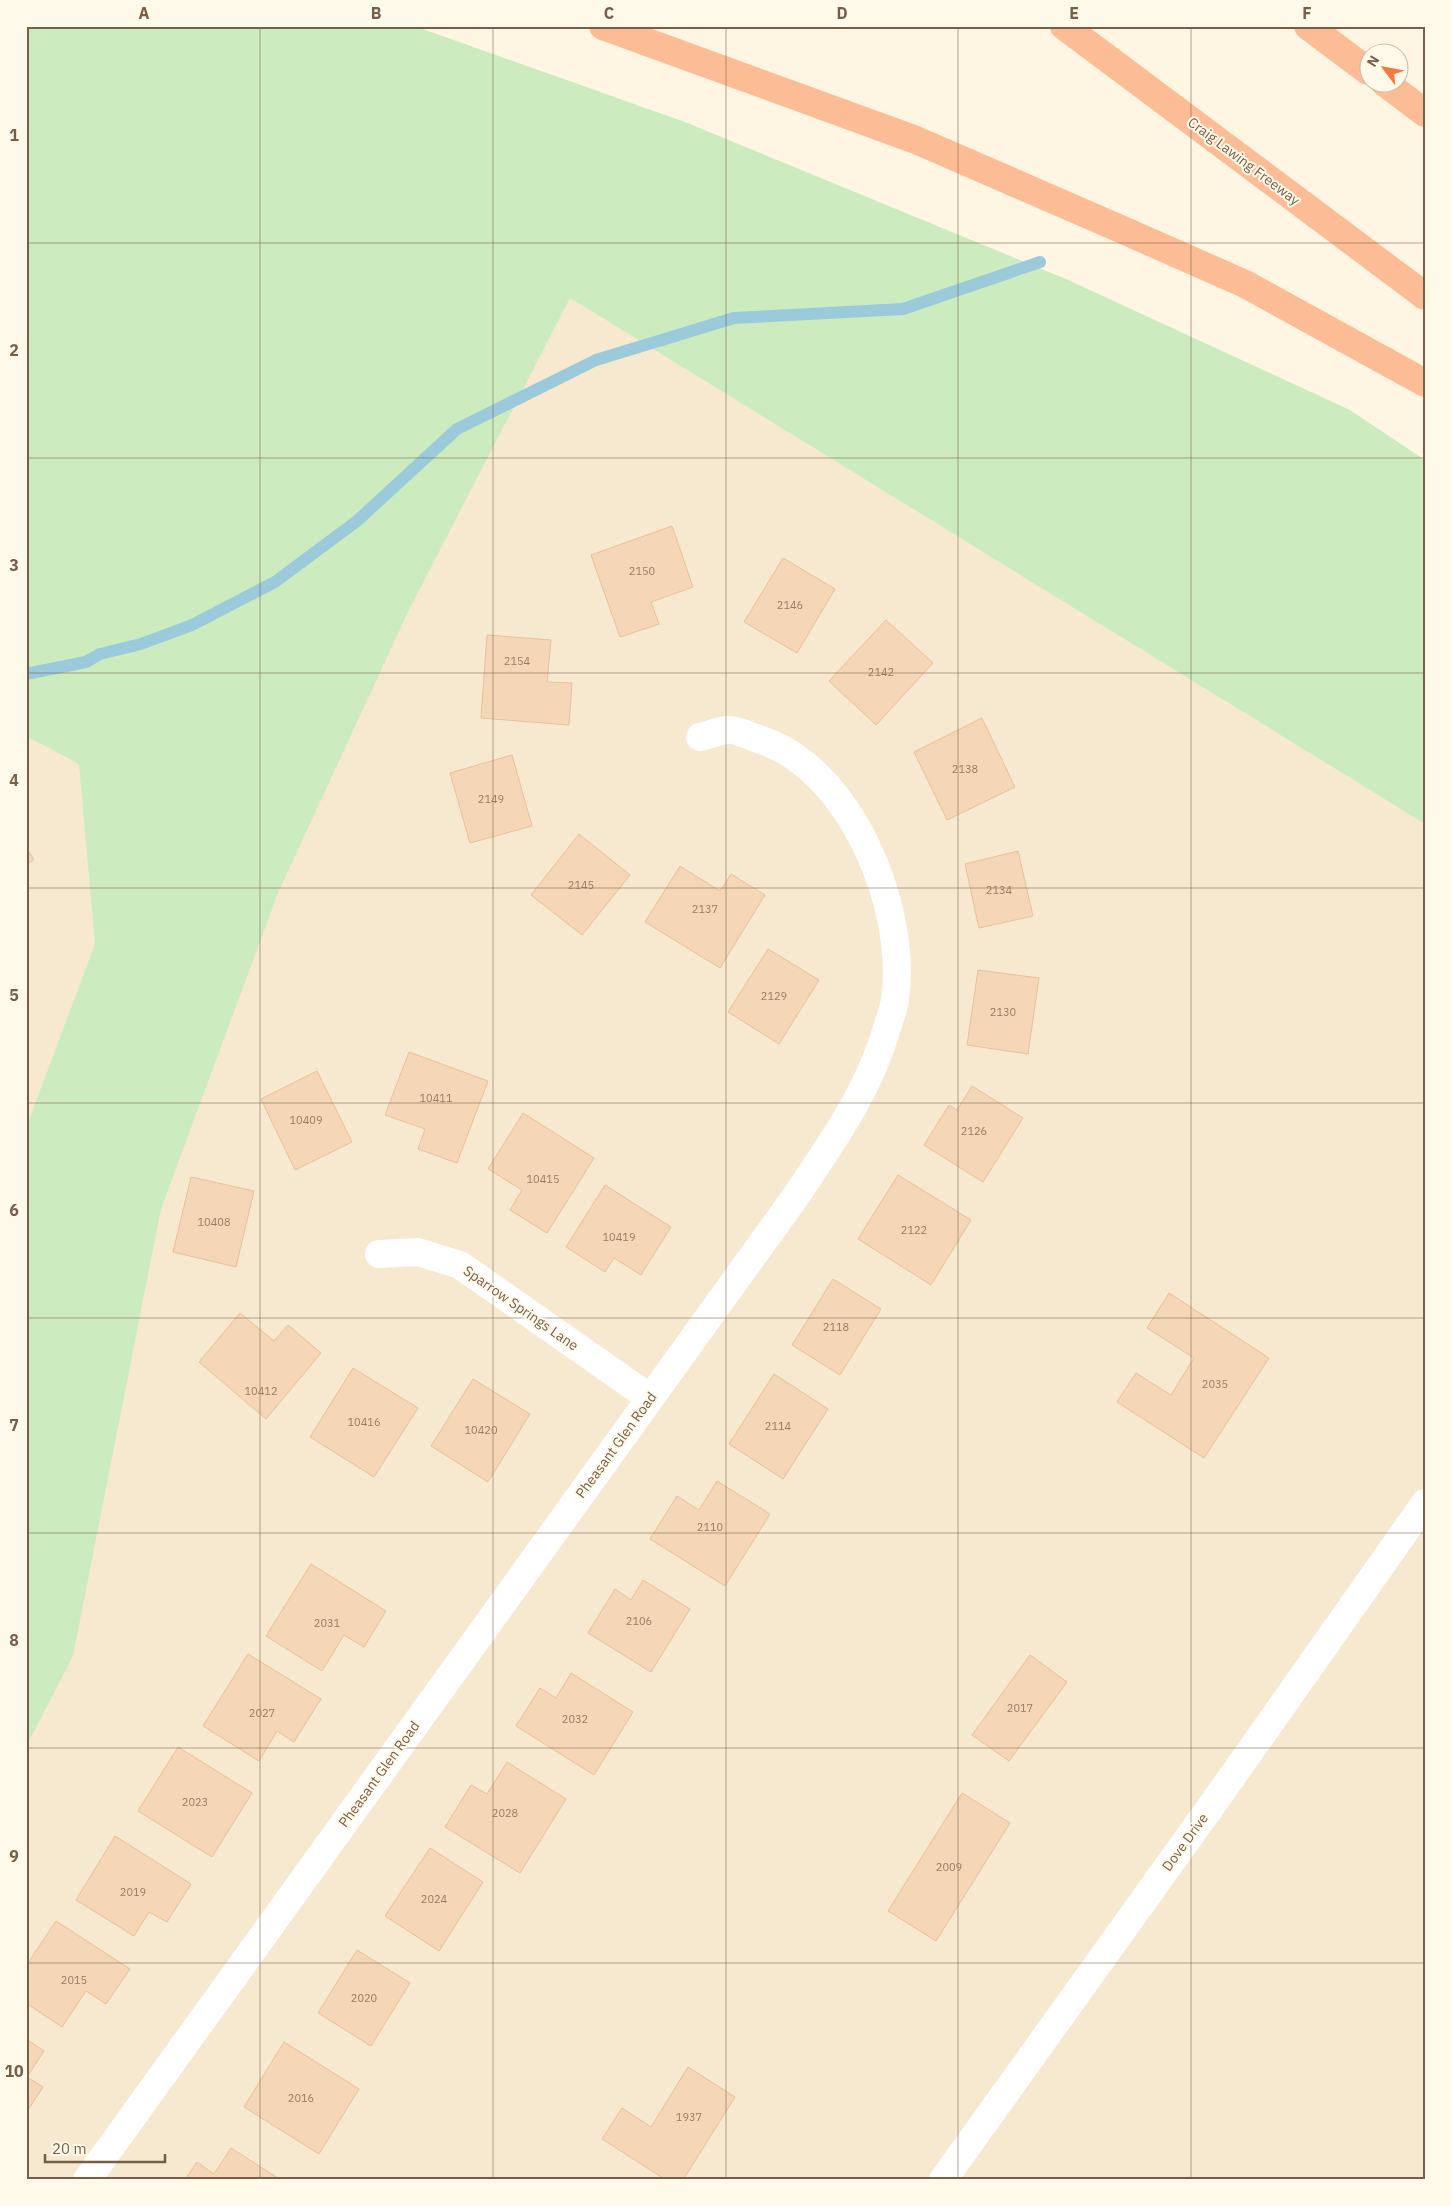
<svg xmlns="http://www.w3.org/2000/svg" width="1451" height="2206" font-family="'IBM Plex Sans',sans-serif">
<rect width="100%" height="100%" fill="#fef6e2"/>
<!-- residential -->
<path fill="#f6e9d0" d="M26 26H128L1425 824V2180H26Z"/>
<!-- green -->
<path fill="#ccecc0" d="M26 26H414L685 122 1066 279 1350 410 1425 460V824L570 298 408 612 278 893 161 1209 73 1656 26 1747V1128L95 944 79 764 26 736Z"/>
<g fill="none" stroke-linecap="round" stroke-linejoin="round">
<!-- stream -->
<path stroke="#9bcadb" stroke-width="12" d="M26 674 86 662 100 654 141 644 192 625 275 582 357 521 457 429 596 360 734 318 903 309 1040 262"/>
</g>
<!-- building -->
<path fill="#f5d7b8" stroke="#e9c097" d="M672 526 693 587 651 602 659 624 620 637 591 555Z
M783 558 835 589 797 653 744 622Z
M886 620 933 663 876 725 829 681Z
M487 635 551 640 547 682 572 683 569 725 481 718Z
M982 718 1015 787 947 820 914 752Z
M512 755 532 826 470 843 450 773Z
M579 834 630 875 582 935 531 895Z
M26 847 34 860 26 865Z
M1018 851 1033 916 979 928 965 864Z
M680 866 720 891 731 874 765 895 720 968 645 922Z
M768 949 819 980 779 1044 728 1012Z
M978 970 1039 978 1028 1054 967 1045Z
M409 1052 488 1081 457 1163 418 1149 425 1129 385 1115Z
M317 1071 352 1142 295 1170 261 1099Z
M972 1086 1023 1118 983 1182 924 1145 949 1105 957 1110Z
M523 1113 594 1158 547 1233 510 1210 522 1190 488 1169Z
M898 1175 971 1220 931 1285 858 1239Z
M191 1177 254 1191 236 1267 173 1252Z
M605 1185 671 1227 641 1275 614 1258 605 1272 566 1247Z
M833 1279 881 1309 840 1375 792 1345Z
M1169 1293 1269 1358 1204 1458 1117 1402 1136 1373 1171 1395 1194 1358 1147 1328Z
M240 1313 274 1341 288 1325 321 1353 266 1419 199 1362Z
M353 1368 418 1408 374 1477 310 1437Z
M774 1374 828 1409 783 1479 729 1444Z
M473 1379 530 1414 488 1482 431 1446Z
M717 1481 770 1514 725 1586 650 1539 677 1496 699 1510Z
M311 1564 386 1611 364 1647 344 1635 322 1671 266 1636Z
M643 1580 690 1609 651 1672 588 1633 615 1589 631 1600Z
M248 1654 321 1699 294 1742 277 1731 259 1761 203 1726Z
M1030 1655 1067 1682 1009 1761 972 1735Z
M571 1673 633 1712 594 1775 516 1726 540 1688 556 1698Z
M178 1747 252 1793 212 1857 138 1811Z
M507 1762 566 1799 520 1873 445 1827 471 1785 487 1794Z
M962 1793 1010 1823 936 1941 888 1911Z
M115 1836 191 1884 167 1922 149 1912 134 1936 76 1900Z
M430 1848 483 1882 439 1951 385 1916Z
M56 1921 130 1969 106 2004 86 1991 62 2027 26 2003V1966Z
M357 1950 410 1983 371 2046 318 2013Z
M26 2039 44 2051 27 2077 43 2087 26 2113Z
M284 2042 359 2089 319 2154 244 2107Z
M688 2067 735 2097 683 2180H666L602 2139 622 2108 651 2127Z
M231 2148 281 2180H185L197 2162 214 2174Z"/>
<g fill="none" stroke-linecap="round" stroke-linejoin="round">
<!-- minor -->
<path stroke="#fff" stroke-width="28" d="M379 1254 418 1252 460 1265 650 1398
M87 2180 796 1196C832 1142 869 1091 887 1028 890 1018 894 1008 895 999 908 909 851 767 758 739 750 736 738 730 729 730 720 730 709 735 700 737
M943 2180 1222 1791 1425 1503"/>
<!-- highway -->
<path stroke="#fcbc95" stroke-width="28" d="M603 26 916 140 1132 234 1245 284 1425 383
M1064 26 1425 296
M1308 26 1368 71
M1384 82 1425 113"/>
</g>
<!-- grid -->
<path fill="none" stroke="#775e47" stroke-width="1" stroke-opacity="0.55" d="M260 26V2180M493 26V2180M726 26V2180M958 26V2180M1191 26V2180M26 243H1425M26 458H1425M26 673H1425M26 888H1425M26 1103H1425M26 1318H1425M26 1533H1425M26 1748H1425M26 1963H1425"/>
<g text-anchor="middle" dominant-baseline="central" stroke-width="4" stroke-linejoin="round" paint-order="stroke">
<!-- number labels -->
<g font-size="11" fill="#967c63">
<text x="642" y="571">2150</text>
<text x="790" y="605">2146</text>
<text x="517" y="661">2154</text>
<text x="881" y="672">2142</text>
<text x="965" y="769">2138</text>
<text x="491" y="799">2149</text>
<text x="581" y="885">2145</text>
<text x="999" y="890">2134</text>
<text x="705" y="909">2137</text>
<text x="774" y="996">2129</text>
<text x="1003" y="1012">2130</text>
<text x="436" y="1098">10411</text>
<text x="306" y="1120">10409</text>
<text x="974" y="1131">2126</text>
<text x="543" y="1179">10415</text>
<text x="214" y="1222">10408</text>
<text x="914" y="1230">2122</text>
<text x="619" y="1237">10419</text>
<text x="836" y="1327">2118</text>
<text x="1215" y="1384">2035</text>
<text x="261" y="1391">10412</text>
<text x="364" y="1422">10416</text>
<text x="778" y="1426">2114</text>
<text x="481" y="1430">10420</text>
<text x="710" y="1527">2110</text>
<text x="639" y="1621">2106</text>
<text x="327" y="1623">2031</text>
<text x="1020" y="1708">2017</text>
<text x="262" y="1713">2027</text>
<text x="575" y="1719">2032</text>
<text x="195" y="1802">2023</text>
<text x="505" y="1813">2028</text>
<text x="949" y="1867">2009</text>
<text x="133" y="1892">2019</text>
<text x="434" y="1899">2024</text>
<text x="74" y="1980">2015</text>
<text x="364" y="1998">2020</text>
<text x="301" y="2098">2016</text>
<text x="689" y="2117">1937</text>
</g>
<!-- street labels -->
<g font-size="14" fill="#775e47" stroke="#fff9ea">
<text transform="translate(1244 161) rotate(37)">Craig Lawing Freeway</text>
<text transform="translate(521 1308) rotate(35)">Sparrow Springs Lane</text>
<text transform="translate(616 1445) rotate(-54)">Pheasant Glen Road</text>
<text transform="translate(379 1774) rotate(-54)">Pheasant Glen Road</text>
<text transform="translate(1185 1842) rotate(-54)">Dove Drive</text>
</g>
</g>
<!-- border -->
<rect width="1451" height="2206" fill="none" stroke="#fff9ea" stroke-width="55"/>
<!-- north arrow -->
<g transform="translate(1384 68) rotate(302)"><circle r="24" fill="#fff9ea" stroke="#c9bba9"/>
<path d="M0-4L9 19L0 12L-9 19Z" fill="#f07b3f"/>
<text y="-8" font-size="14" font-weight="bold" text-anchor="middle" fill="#775e47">N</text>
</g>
<!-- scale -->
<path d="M45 2154v8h120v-8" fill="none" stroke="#775e47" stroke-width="2.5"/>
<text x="52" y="2154" font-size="15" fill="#775e47" stroke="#fff9ea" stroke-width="4" paint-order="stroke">20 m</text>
<rect x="28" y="28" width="1396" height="2150" fill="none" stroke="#775e47" stroke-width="2"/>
<g font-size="16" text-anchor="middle" font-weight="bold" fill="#775e47">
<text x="144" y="19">A</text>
<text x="376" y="19">B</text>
<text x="609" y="19">C</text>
<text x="842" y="19">D</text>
<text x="1074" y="19">E</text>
<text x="1307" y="19">F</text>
<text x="14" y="141">1</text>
<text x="14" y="356">2</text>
<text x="14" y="571">3</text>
<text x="14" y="786">4</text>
<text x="14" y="1001">5</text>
<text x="14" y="1216">6</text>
<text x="14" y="1431">7</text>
<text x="14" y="1646">8</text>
<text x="14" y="1862">9</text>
<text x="14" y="2077">10</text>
</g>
</svg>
